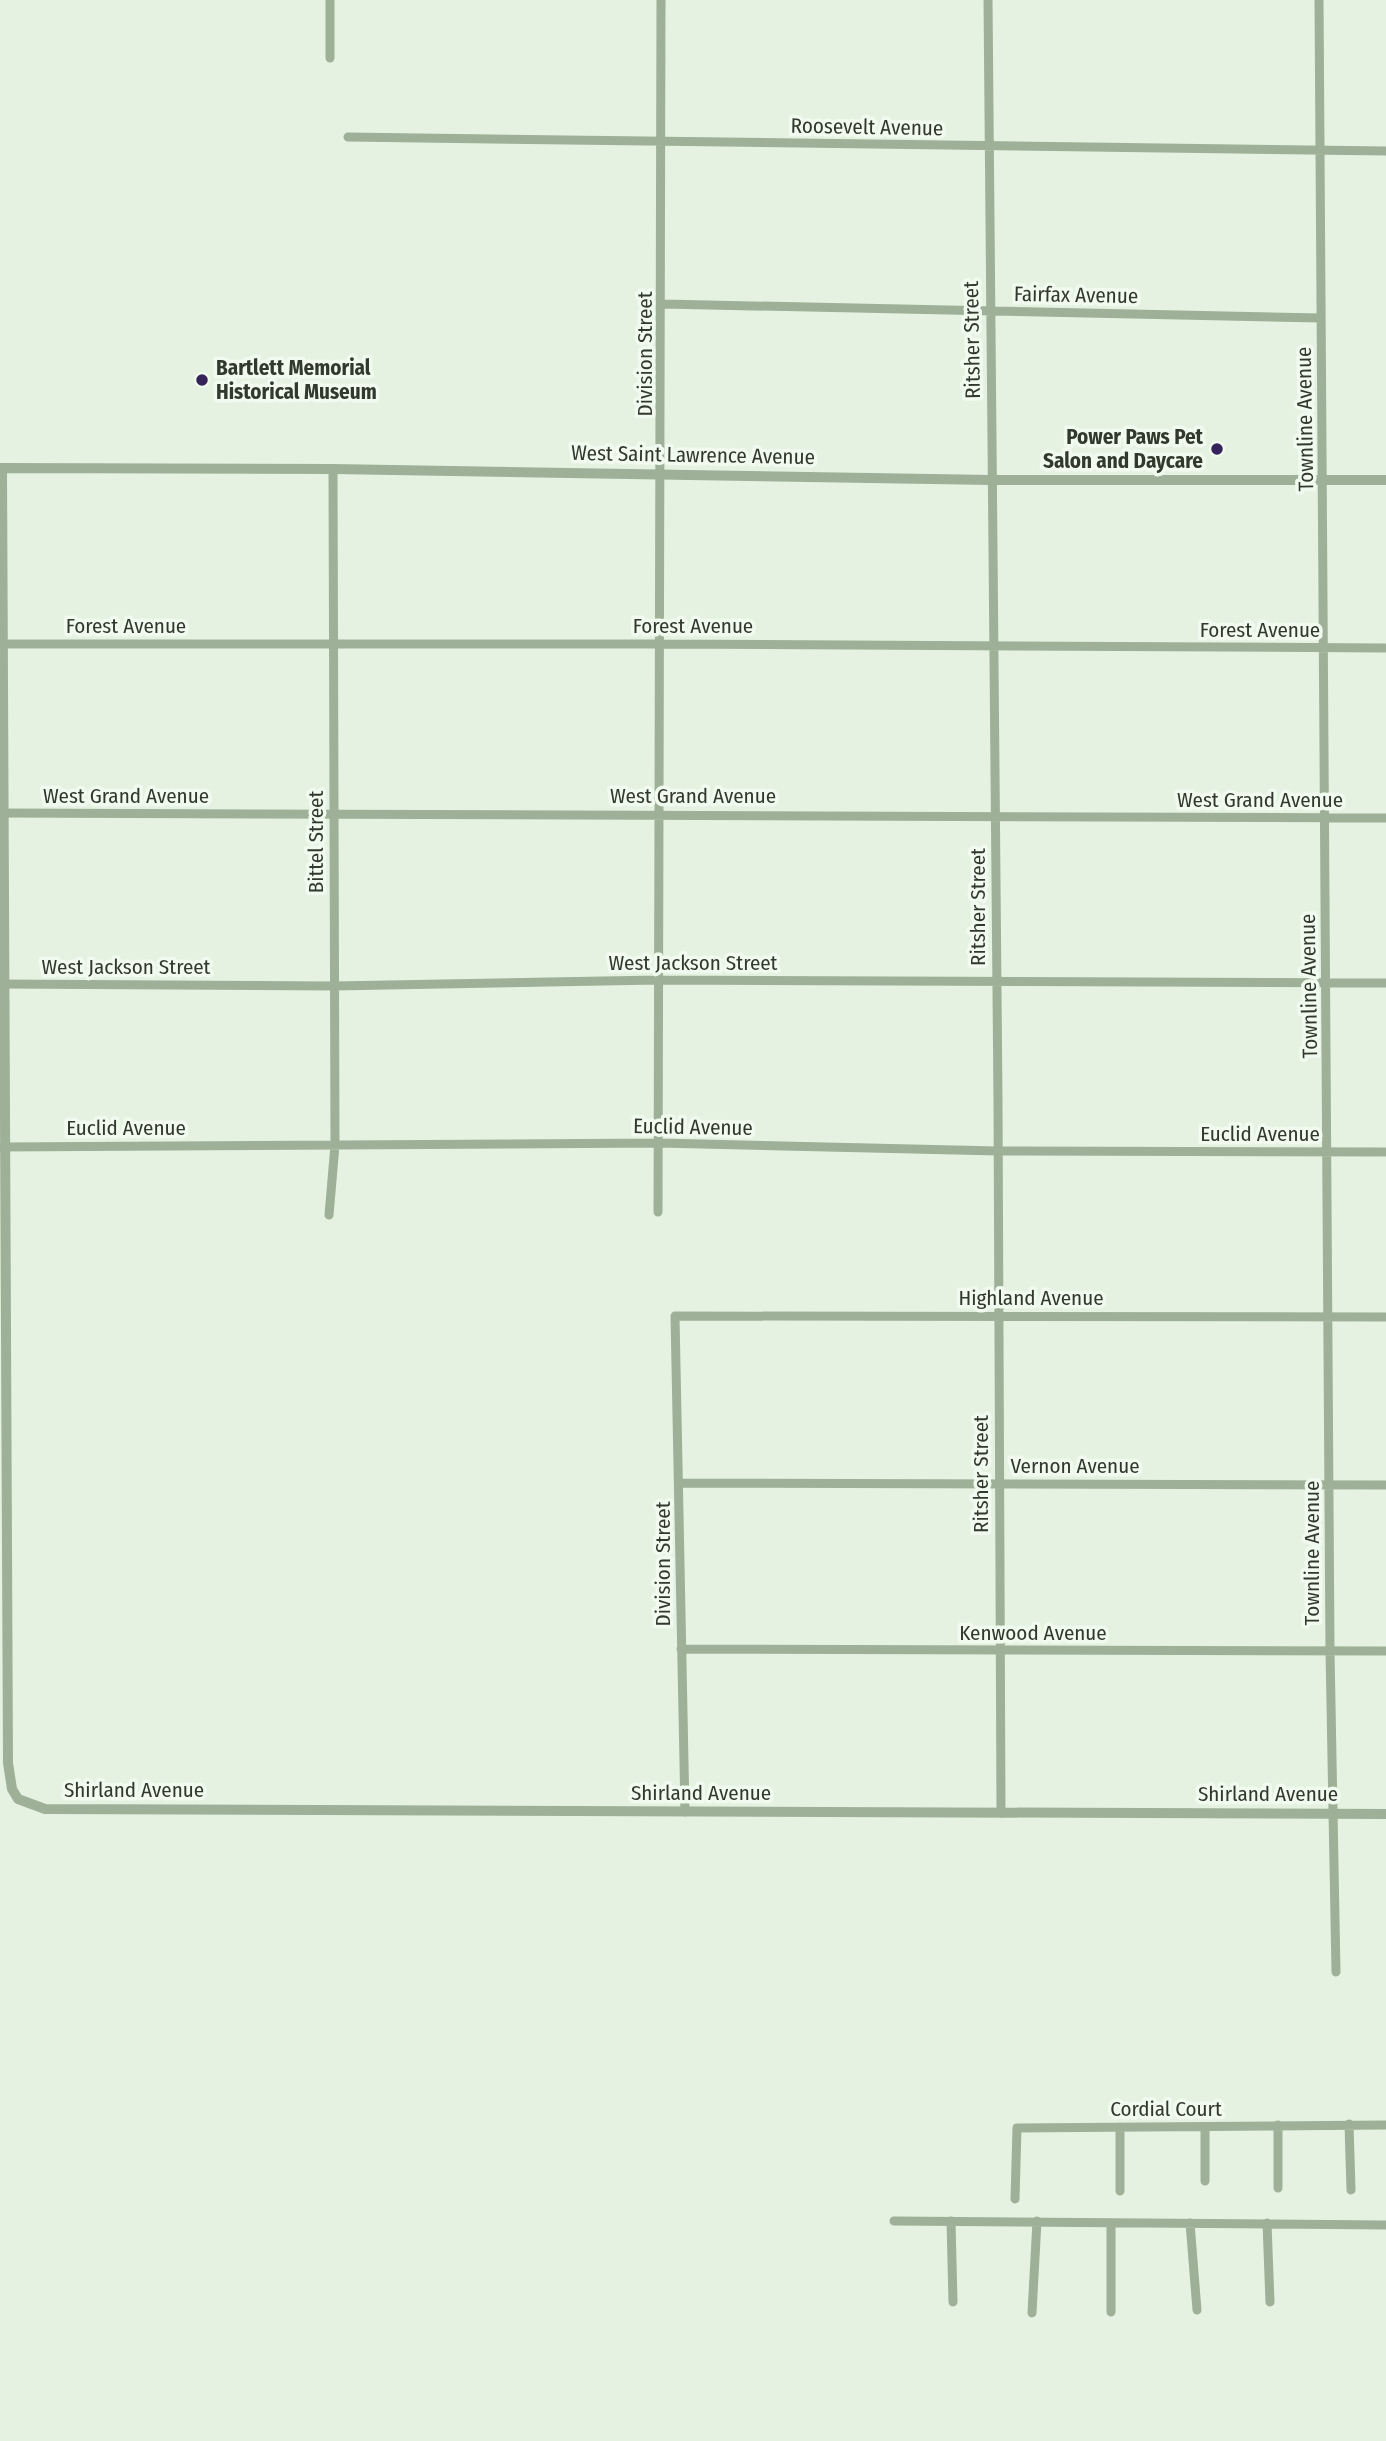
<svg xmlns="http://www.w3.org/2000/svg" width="1386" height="2441" font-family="'Fira Sans Condensed',sans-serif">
<rect width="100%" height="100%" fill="#e5f2e2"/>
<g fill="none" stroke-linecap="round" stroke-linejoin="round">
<!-- minor -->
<path stroke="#9eb097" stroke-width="9" d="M988 0 998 1101 1001 1813
M1319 0 1330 1651 1336 1972
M330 58V0
M348 137 1386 151
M663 304 1321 318
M0 644H661L1386 648
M0 813 1386 818
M0 984 334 986 658 980 1386 983
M0 1147 659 1143 998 1151 1386 1152
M658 1212 661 0
M329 1215 335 1145 333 469
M680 1483 1386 1485
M681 1649 1386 1651
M685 1812 675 1316 1386 1317
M1349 2124 1351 2190
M1278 2125V2188
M1120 2127V2191
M1205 2127V2181
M1015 2199 1017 2128 1386 2125
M894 2221 1386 2225
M951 2221 953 2302
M1111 2223V2312
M1190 2223 1197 2310
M1267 2223 1270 2302
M1032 2313 1037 2221"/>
<!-- tertiary -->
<path stroke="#9eb097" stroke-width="10" d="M0 468 333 469 992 480H1386
M2 468 8 1763 12 1789 18 1799 45 1809 1386 1814"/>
</g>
<!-- markers -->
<g fill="#352359" stroke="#f0faee" stroke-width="2.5">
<circle cx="202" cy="380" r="7"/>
<circle cx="1217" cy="449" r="7"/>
</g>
<g text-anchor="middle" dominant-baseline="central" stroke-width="7" stroke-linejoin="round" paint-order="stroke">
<!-- street labels -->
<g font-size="21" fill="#31392c" stroke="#f0faee">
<text transform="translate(867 127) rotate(1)">Roosevelt Avenue</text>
<text transform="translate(1076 295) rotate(1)">Fairfax Avenue</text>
<text transform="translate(972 340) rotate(-91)">Ritsher Street</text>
<text transform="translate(645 354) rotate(-90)">Division Street</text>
<text transform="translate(1305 419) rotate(-91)">Townline Avenue</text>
<text transform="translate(693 455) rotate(1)">West Saint Lawrence Avenue</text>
<text x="126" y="626">Forest Avenue</text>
<text x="693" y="626">Forest Avenue</text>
<text x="1260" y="630">Forest Avenue</text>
<text x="126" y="796">West Grand Avenue</text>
<text x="693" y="796">West Grand Avenue</text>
<text x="1260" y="800">West Grand Avenue</text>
<text transform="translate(316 842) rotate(-90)">Bittel Street</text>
<text transform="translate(978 907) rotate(-90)">Ritsher Street</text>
<text x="693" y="963">West Jackson Street</text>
<text x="126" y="967">West Jackson Street</text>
<text transform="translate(1309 986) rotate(-91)">Townline Avenue</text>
<text transform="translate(693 1127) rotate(1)">Euclid Avenue</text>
<text x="126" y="1128">Euclid Avenue</text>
<text x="1260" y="1134">Euclid Avenue</text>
<text x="1031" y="1298">Highland Avenue</text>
<text x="1075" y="1466">Vernon Avenue</text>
<text transform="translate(981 1474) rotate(-90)">Ritsher Street</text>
<text transform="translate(1312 1553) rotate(-90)">Townline Avenue</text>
<text transform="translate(663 1564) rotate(-90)">Division Street</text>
<text x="1033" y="1633">Kenwood Avenue</text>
<text x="134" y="1790">Shirland Avenue</text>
<text x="701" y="1793">Shirland Avenue</text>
<text x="1268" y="1794">Shirland Avenue</text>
<text x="1166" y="2109">Cordial Court</text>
</g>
<!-- poi labels -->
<g font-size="21" font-weight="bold" fill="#31392c" stroke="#f0faee" text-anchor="start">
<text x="216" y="368">Bartlett Memorial<tspan x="216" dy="24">Historical Museum</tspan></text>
<text x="1203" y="437" text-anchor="end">Power Paws Pet<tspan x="1203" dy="24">Salon and Daycare</tspan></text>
</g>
</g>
</svg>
